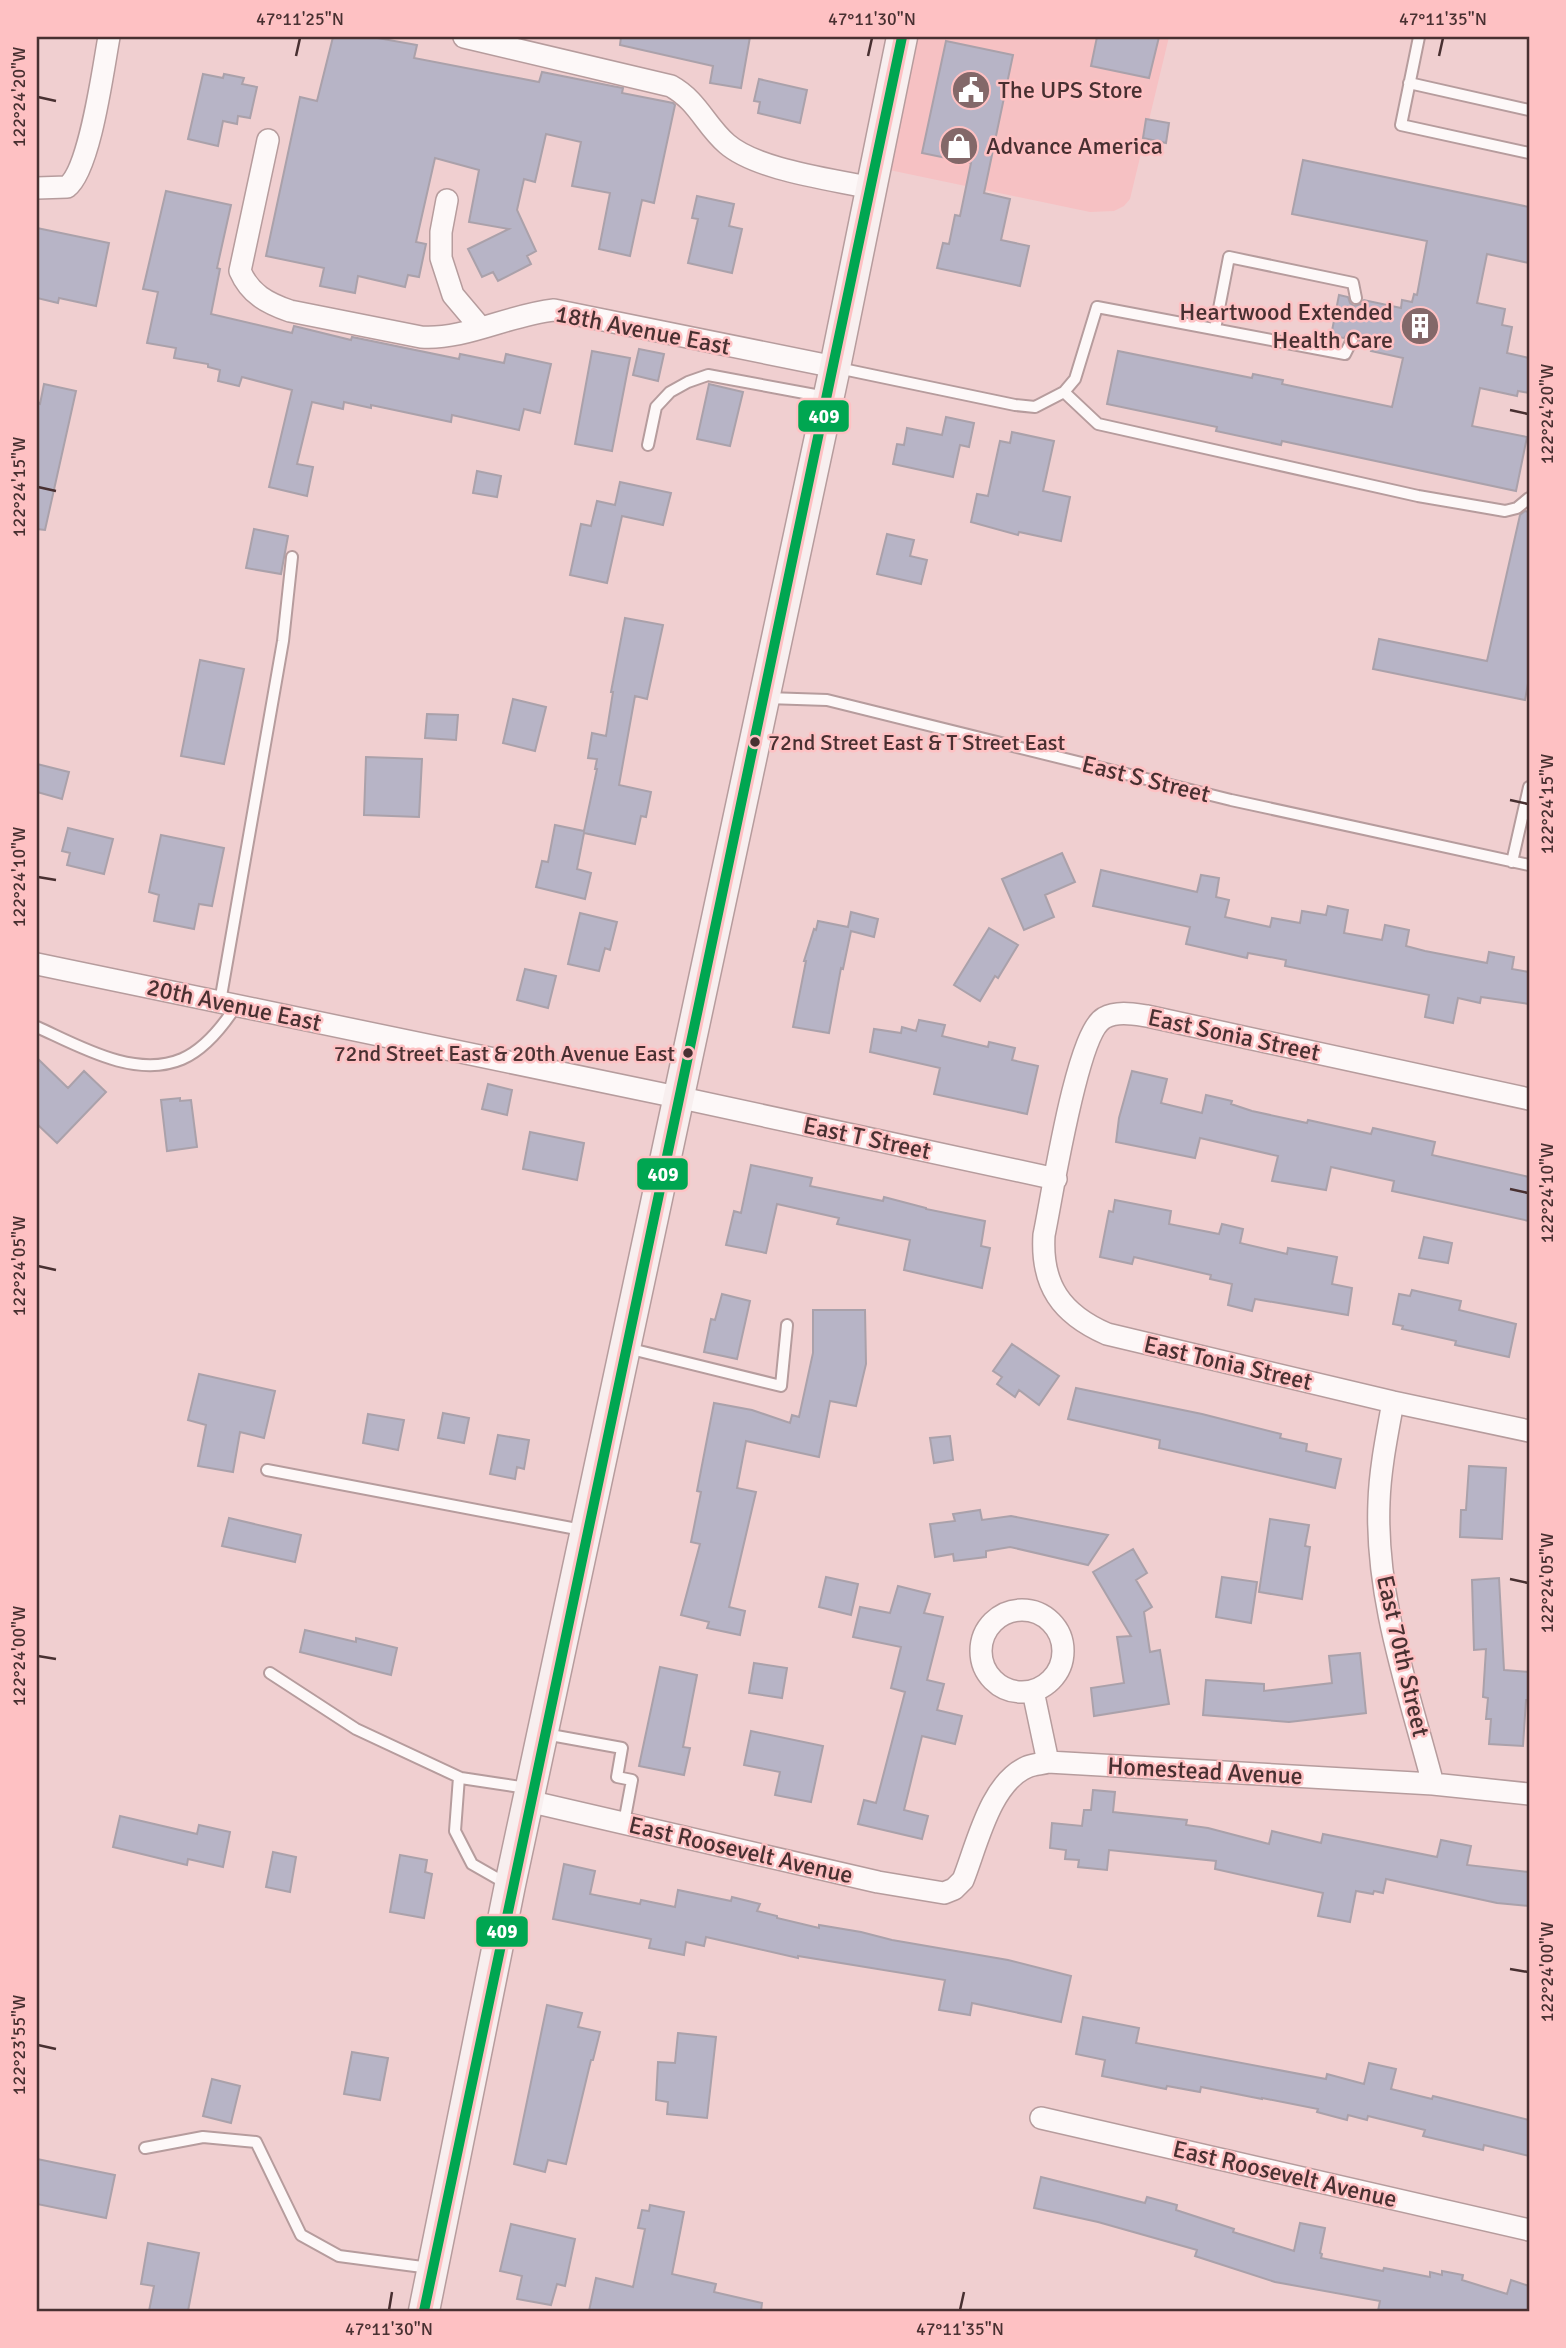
<svg xmlns="http://www.w3.org/2000/svg" width="1566" height="2348" font-family="Signika,sans-serif">
<rect width="100%" height="100%" fill="#f0cfd0"/>
<!-- built -->
<path fill="#f6c1c3" d="M902 37H1169L1130 199 1124 206 1114 211 1090 212 875 167Z"/>
<!-- building -->
<path fill="#b7b4c6" stroke="#aaa1aa" stroke-width="2" d="M333 37H372L417 45 414 58 539 82 542 72 612 86 623 88 622 93 673 103 675 105 654 203 642 200 630 256 599 249 610 193 572 186 581 142 546 134 535 182 524 179 517 210 536 251 527 256 531 264 498 281 493 272 482 277 468 249 509 229 469 222 479 170 435 158 416 242 426 244 419 277 408 275 405 287 358 276 355 293 320 286 324 268 266 256 300 97 317 101Z
M621 37H750L741 88 710 83 713 66 620 45Z
M1097 37H1159L1149 78 1091 66Z
M946 41 1013 55 984 193 1010 199 1001 240 1029 246 1020 286 937 268 943 243 949 244 955 215 960 216 971 163 922 153Z
M203 74 223 78 224 74 244 78 242 84 257 87 250 118 238 116 237 124 223 121 218 146 188 139Z
M759 79 807 90 800 123 758 113 760 102 754 101Z
M1146 119 1169 123 1166 143 1143 138Z
M1303 160 1529 207V263L1487 254 1477 303 1505 309 1502 325 1512 327 1507 353 1529 358V393L1518 391 1517 396 1480 388 1472 426 1527 437 1516 491 1282 441 1281 445 1216 431 1217 427 1107 404 1118 351 1252 378 1253 374 1283 380 1282 384 1392 407 1403 358 1371 351 1373 344 1360 341 1359 336 1355 333H1348L1344 338 1331 336 1339 295 1348 297 1350 303 1354 306 1361 304 1364 300 1401 308 1402 300 1412 302 1414 294 1417 295 1427 241 1292 214Z
M166 191 231 205 217 268 220 269 211 314 292 333 294 326 351 340 352 337 459 359 460 354 504 363 506 354 551 364 540 413 524 409 519 430 452 415 451 422 371 405V408L344 402 343 409 312 402 297 464 313 467 307 496 269 487 292 390 242 377 239 386 218 381 220 370 208 367V364L174 358 176 348 147 343 158 292 143 289Z
M697 196 734 204 729 226 742 229 732 273 688 263 698 219 692 218Z
M37 228 109 243 96 306 59 298 58 303 37 298Z
M639 349 664 354 658 381 633 375Z
M592 351 630 358 612 451 575 444Z
M44 384 76 391 45 530 37 529V403L40 404Z
M709 384 743 392 730 446 697 439Z
M946 417 974 423 969 447 960 445 953 477 893 464 897 444 904 445 907 428 942 435Z
M1012 432 1054 441 1043 491 1070 497 1061 541 1019 532 1018 535 971 522 977 494 988 496 1000 441 1010 443Z
M477 471 501 476 497 497 473 493Z
M620 482 671 493 663 525 622 516 607 583 570 575 581 524 591 526 597 501 615 505Z
M1525 511 1529 512V678L1525 700 1373 669 1379 639 1487 661 1520 515Z
M254 529 288 536 281 574 246 568Z
M887 534 914 540 910 556 927 560 921 584 877 574Z
M625 618 663 625 647 699 635 696 619 785 651 792 646 817 641 816 635 844 584 833 577 869 591 873 585 899 536 887 542 861 548 862 555 825 584 831 597 769H595L597 759 588 758 592 733 606 736 613 692H611Z
M200 660 244 669 224 764 181 756Z
M513 699 546 707 535 751 503 743Z
M427 714 458 715 456 740 425 738Z
M366 757 422 759 419 817 364 815Z
M37 764 69 772 62 799 37 792Z
M68 828 113 839 104 874 67 865 70 853 62 851Z
M161 835 224 848 212 906 199 904 194 929 154 921 159 895 149 892Z
M1062 853 1075 882 1045 895 1054 917 1024 930 1002 879Z
M1101 870 1197 892 1201 875 1219 878 1216 897 1229 900 1225 917 1270 927 1272 918 1300 923 1302 911 1326 915 1328 906 1348 910 1344 933 1382 940 1385 925 1409 930 1406 946 1425 951 1487 963 1489 952 1514 957 1512 969 1529 972V1004L1481 997 1480 1003 1458 998 1453 1023 1425 1017 1429 995 1285 966 1286 960 1248 953 1247 958 1186 944 1190 927 1093 906Z
M851 912 878 919 874 937 851 931 843 969 841 968 829 1033 793 1027 806 961H804L814 929 816 930 818 921 848 927Z
M580 913 617 922 610 950 605 948 599 971 568 964Z
M989 928 1018 945 998 978 995 976 980 1001 954 985Z
M525 969 556 976 548 1008 517 1000Z
M919 1020 945 1025 942 1036 988 1047 989 1042 1015 1048 1012 1060 1038 1066 1027 1114 934 1094 940 1068 870 1052 874 1029 901 1033 902 1027 916 1031Z
M37 1058 68 1088 84 1071 106 1092 57 1143 37 1124Z
M1132 1071 1167 1079 1161 1103 1202 1113 1206 1095 1232 1101 1231 1104 1252 1111 1307 1123 1308 1120 1371 1134 1373 1128 1435 1142 1432 1155 1529 1177V1221L1392 1191 1394 1181 1331 1167 1326 1190 1272 1181 1278 1156 1200 1138 1195 1158 1116 1142 1119 1118Z
M488 1084 512 1090 507 1115 482 1109Z
M180 1098V1101L191 1100 197 1147 167 1151 161 1100Z
M530 1132 584 1143 577 1180 523 1169Z
M751 1165 812 1178 810 1186 883 1201 884 1197 926 1208V1209L985 1221 981 1246 990 1248 982 1288 904 1270 910 1240 837 1224 839 1218 777 1204 766 1253 726 1245 734 1211 741 1213Z
M1115 1200 1171 1211 1169 1224 1219 1234 1222 1224 1243 1229 1240 1243 1287 1254 1288 1248 1337 1257 1332 1284 1352 1288 1348 1315 1255 1299 1252 1311 1228 1305 1232 1284 1210 1279 1211 1275 1134 1257 1132 1264 1100 1257 1109 1211 1113 1212Z
M1424 1237 1452 1243 1448 1263 1419 1258Z
M1412 1290 1461 1301 1459 1310 1516 1324 1509 1357 1455 1345 1456 1341 1402 1329 1403 1326 1393 1324 1399 1294 1410 1296Z
M722 1294 750 1301 737 1359 704 1352 711 1319 715 1320Z
M813 1310H865L866 1364 856 1406 830 1401 819 1457 746 1441 737 1488 756 1492 729 1607 745 1611 740 1635 707 1628 709 1622 681 1615 700 1544 691 1542 701 1492 697 1491 714 1403 752 1410 790 1423 792 1415 799 1417 813 1353Z
M1012 1344 1059 1376 1039 1405 1019 1390 1015 1397 997 1384 1002 1377 993 1371Z
M199 1374 275 1391 264 1438 240 1432 233 1472 198 1466 206 1425 188 1420Z
M1076 1388 1202 1414 1281 1434 1280 1438 1307 1444 1306 1451 1341 1459 1335 1488 1159 1448 1160 1440 1068 1419Z
M443 1413 469 1418 464 1443 438 1438Z
M368 1414 404 1420 398 1450 363 1443Z
M498 1435 529 1440 524 1469 517 1467 515 1479 490 1474Z
M950 1436 953 1460 934 1463 930 1438Z
M1469 1466 1506 1468 1502 1539 1460 1537 1461 1510H1466Z
M980 1510 982 1520 1011 1516 1108 1535 1088 1565 1010 1547 986 1551V1557L954 1561 953 1554 935 1557 930 1524 955 1521 953 1514Z
M229 1518 301 1535 295 1562 222 1546Z
M1270 1519 1309 1525 1305 1546 1310 1547 1302 1599 1259 1592Z
M1133 1549 1147 1573 1136 1580 1152 1607 1144 1612 1150 1652 1160 1650 1169 1704 1094 1716 1091 1688 1124 1683 1117 1637 1131 1636 1093 1572Z
M826 1577 858 1584 851 1615 819 1607Z
M1222 1577 1257 1582 1251 1623 1216 1617Z
M1499 1578 1504 1670 1529 1672V1700H1526L1523 1746 1489 1744 1491 1719H1486L1488 1698 1483 1697 1486 1649 1474 1650 1472 1580Z
M898 1586 930 1594 924 1613 943 1617 927 1680 944 1684 937 1710 962 1716 955 1744 922 1736 904 1810 928 1816 922 1839 858 1824 864 1800 876 1803 905 1692 891 1688 901 1647 853 1637 860 1607 890 1613Z
M305 1630 356 1642V1638L397 1648 391 1675 300 1652Z
M1360 1653 1366 1713 1289 1722 1203 1715 1206 1680 1264 1684V1691L1332 1683 1329 1656Z
M754 1663 787 1668 782 1698 749 1693Z
M660 1667 697 1675 683 1747 690 1748 684 1775 639 1766Z
M751 1731 823 1746 811 1802 775 1795 780 1772 744 1765Z
M1093 1790 1115 1792 1113 1812 1187 1820 1186 1825 1208 1828 1269 1844 1272 1831 1321 1843 1323 1834 1437 1857 1441 1840 1471 1846 1467 1865 1529 1872V1906L1497 1903 1386 1879 1383 1893 1374 1891 1373 1894 1356 1891 1350 1922 1318 1916 1323 1893 1215 1869 1216 1861 1109 1850 1107 1870 1078 1867 1079 1860 1065 1859 1066 1850 1050 1848 1052 1823 1082 1826 1084 1810H1091Z
M120 1816 197 1834 199 1825 230 1832 223 1867 188 1859 187 1865 113 1847Z
M273 1852 296 1857 290 1892 266 1887Z
M400 1855 427 1860 425 1872 432 1874 424 1918 390 1912Z
M564 1864 595 1871 590 1894 640 1904 641 1900 675 1907 678 1890 731 1901 732 1897 760 1904 757 1911 777 1916V1918L819 1928V1925L861 1932 892 1940 1008 1960 1071 1976 1061 2022 972 2003 970 2015 939 2010 945 1980 798 1956V1958L706 1937 704 1946 686 1942 684 1955 649 1948 651 1939 553 1919Z
M547 2005 582 2013 578 2027 600 2032 593 2060H591L566 2164 548 2160 545 2172 514 2164Z
M1083 2017 1139 2028 1136 2043 1326 2079 1327 2074 1364 2084 1369 2063 1396 2069 1391 2089 1432 2099 1433 2096 1529 2120V2156L1484 2145 1483 2150 1423 2136 1425 2130 1368 2116 1367 2120 1348 2115 1347 2120 1317 2112 1318 2109 1262 2098V2099L1201 2087 1200 2092 1167 2086 1166 2089 1102 2076 1105 2060 1076 2054Z
M678 2033 716 2037 707 2118 667 2114 668 2102 656 2100 658 2062 675 2063Z
M352 2052 388 2058 380 2100 344 2094Z
M212 2079 240 2086 231 2123 203 2116Z
M37 2159 115 2175 106 2218 37 2204Z
M1041 2177 1145 2203 1147 2197 1177 2205 1176 2210 1234 2229 1233 2232 1294 2251 1300 2223 1325 2228 1320 2253 1322 2254 1321 2258 1383 2271 1384 2268 1430 2277V2272L1442 2275V2271L1463 2275 1462 2280 1507 2294 1511 2280 1529 2286V2311H1378L1380 2301 1275 2282 1195 2256 1197 2250 1098 2222 1034 2208Z
M650 2205 684 2212 672 2274 716 2284 714 2292 762 2303 761 2311H589L596 2278 633 2287 645 2229 638 2228 642 2210 649 2211Z
M511 2224 575 2239 565 2286 557 2284 551 2305 517 2299 522 2276 500 2271Z
M148 2243 199 2253 188 2311H149L154 2286 141 2284Z"/>
<g fill="none" stroke-linecap="round" stroke-linejoin="round">
<!-- lane casing -->
<g stroke="#b69c9d" stroke-width="14">
<path id="lane" d="M1419 37 1401 125 1529 153
M1409 83 1529 110
M1215 329 1229 257 1353 283 1356 298
M838 368 1015 405 1035 407 1064 392 1098 424 1418 496 1505 511 1517 508 1529 498
M1064 392 1075 379 1097 307 1345 354 1352 340
M648 445 656 407 670 392 688 382 708 375 826 397
M767 698 827 700 1231 800 1529 865
M1512 862 1529 787
M220 1002 283 641 292 557
M37 1027C79 1046 135 1079 182 1059 205 1049 223 1026 236 1006
M627 1348 781 1386 787 1325
M267 1470 582 1530
M270 1673 356 1729 461 1778 527 1788
M545 1734 622 1748 617 1777 632 1780 624 1823
M459 1777 455 1831 472 1864 507 1884
M145 2148 203 2137 256 2142 301 2235 339 2256 430 2268"/>
</g>
<!-- street casing -->
<g stroke="#b69c9d" stroke-width="24">
<path id="street" d="M464 37 671 86C698 101 705 125 727 144 757 170 831 179 871 188
M268 140 240 271C250 294 267 303 290 311L421 337C465 340 508 315 554 310L835 367
M37 188 67 187C90 170 103 69 109 37
M447 200 441 232V258L453 295 480 327
M37 964 677 1097 1056 1179
M1529 1099 1147 1016C1133 1014 1117 1011 1104 1018 1076 1034 1052 1198 1044 1235 1041 1285 1061 1314 1107 1334L1393 1402 1529 1431
M1393 1402C1387 1435 1380 1469 1379 1502 1375 1598 1409 1692 1433 1784
M981 1651a41 41 0 1 1 82 0a41 41 0 1 1-82 0Z
M1033 1691 1048 1762
M528 1801 878 1882 944 1893 954 1889 963 1880C977 1845 990 1783 1027 1767 1033 1764 1042 1764 1048 1762L1433 1784 1529 1794
M1041 2118 1529 2230"/>
</g>
<!-- secondary casing -->
<g stroke="#b69c9d" stroke-width="33">
<path id="secondary" d="M424 2311 510 1885 835 367 902 37"/>
</g>
<!-- lane -->
<use href="#lane" stroke="#fdf8f8" stroke-width="10"/>
<!-- street -->
<use href="#street" stroke="#fdf8f8" stroke-width="21"/>
<!-- secondary -->
<use href="#secondary" stroke="#f8efef" stroke-width="30"/>
<!-- bus-1 casing -->
<g stroke="#fec1c3" stroke-width="16">
<path id="bus-1" d="M424 2311C577 1552 748 796 902 37"/>
</g>
<!-- bus-1 -->
<use href="#bus-1" stroke="#00a651" stroke-width="10"/>
</g>
<!-- ticks -->
<path fill="none" stroke="#483031" stroke-width="2.5" d="M296 56 300 38M868 56 872 38M1439 56 1443 38M38 97 56 101M1510 410 1528 414M38 487 56 491M1510 800 1528 804M38 877 56 880M1510 1189 1528 1193M38 1266 56 1270M1510 1579 1528 1583M38 1656 56 1659M1510 1969 1528 1972M38 2045 56 2049M389 2310 392 2292M960 2310 964 2292"/>
<!-- icons -->
<defs>
<g id="civic-disc" transform="scale(2.0125)"><circle r="9.5" fill="#836869" stroke="#fec1c3"/><path d="M-.6-6.5H3V-4.5H.6V-3L4-1V1h2V6H-6V1h2V-1L-.6-3ZM-1.2 2.5V6h2.4V2.5Z" fill="#fff"/></g>
<g id="shop-disc" transform="scale(2.0125)"><circle r="9.5" fill="#836869" stroke="#fec1c3"/><path d="M-5-2.5h2.3a2.7 3.5 0 0 1 5.4 0H5L5.5 6h-11ZM-1.5-2.5h3a1.5 2.3 0 0 0-3 0Z" fill="#fff"/></g>
<g id="building-disc" transform="scale(2.0125)"><circle r="9.5" fill="#836869" stroke="#fec1c3"/><path d="M-4-6H4V6H1V3H-1V6H-4ZM-2.5-4.3h1.7v1.8h-1.7ZM.8-4.3h1.7v1.8H.8ZM-2.5-1h1.7V.8h-1.7ZM.8-1h1.7V.8H.8Z" fill="#fff"/></g>
</defs>
<g fill-rule="evenodd">
<use href="#civic-disc" x="971" y="90"/>
<use href="#shop-disc" x="959" y="146"/>
<use href="#building-disc" x="1420" y="326"/>
</g>
<!-- markers -->
<g fill="#483031" stroke="#fec1c3" stroke-width="2.5">
<circle cx="755" cy="742" r="6"/>
<circle cx="688" cy="1053" r="6"/>
</g>
<g text-anchor="middle" dominant-baseline="central" stroke-width="5" stroke-linejoin="round" paint-order="stroke">
<!-- bus labels -->
<g font-size="22" fill="#483031" stroke="#fec1c3" text-anchor="start">
<text x="768" y="742">72nd Street East &amp; T Street East</text>
<text x="675" y="1053" text-anchor="end">72nd Street East &amp; 20th Avenue East</text>
</g>
<!-- poi labels -->
<g font-size="24" fill="#483031" stroke="#fec1c3" text-anchor="start">
<text x="998" y="90">The UPS Store</text>
<text x="986" y="146">Advance America</text>
<text x="1393" y="312" text-anchor="end">Heartwood Extended<tspan x="1393" dy="28">Health Care</tspan></text>
</g>
<!-- street labels -->
<g font-size="24" fill="#483031" stroke="#fec1c3">
<text transform="translate(643 330) rotate(11)">18th Avenue East</text>
<text transform="translate(1146 779) rotate(14)">East S Street</text>
<text transform="translate(234 1005) rotate(12)">20th Avenue East</text>
<text transform="translate(1234 1035) rotate(12)">East Sonia Street</text>
<text transform="translate(867 1138) rotate(12)">East T Street</text>
<text transform="translate(1228 1363) rotate(13)">East Tonia Street</text>
<text transform="translate(1403 1656) rotate(77)">East 70th Street</text>
<text transform="translate(1205 1771) rotate(3)">Homestead Avenue</text>
<text transform="translate(741 1850) rotate(13)">East Roosevelt Avenue</text>
<text transform="translate(1285 2174) rotate(13)">East Roosevelt Avenue</text>
</g>
</g>
<g stroke="#fec1c3" stroke-width="2.5">
<rect x="797" y="399" width="53" height="34" rx="7" fill="#00a651"/>
<rect x="636" y="1157" width="53" height="34" rx="7" fill="#00a651"/>
<rect x="475" y="1915" width="54" height="33" rx="7" fill="#00a651"/>
</g>
<g font-size="19" text-anchor="middle" font-weight="bold" fill="#fff">
<text x="824" y="423">409</text>
<text x="663" y="1181">409</text>
<text x="502" y="1938">409</text>
</g>
<!-- border -->
<rect width="1566" height="2348" fill="none" stroke="#fec1c3" stroke-width="77"/>
<rect x="38" y="38" width="1490" height="2272" fill="none" stroke="#483031" stroke-width="2.5"/>
<g font-size="18" text-anchor="middle" fill="#483031">
<text x="300" y="25">47°11'25"N</text>
<text x="872" y="25">47°11'30"N</text>
<text x="1443" y="25">47°11'35"N</text>
<text transform="translate(19 97) rotate(-90)" y="6">122°24'20"W</text>
<text transform="translate(1547 414) rotate(-90)" y="6">122°24'20"W</text>
<text transform="translate(19 487) rotate(-90)" y="6">122°24'15"W</text>
<text transform="translate(1547 804) rotate(-90)" y="6">122°24'15"W</text>
<text transform="translate(19 877) rotate(-90)" y="6">122°24'10"W</text>
<text transform="translate(1547 1193) rotate(-90)" y="6">122°24'10"W</text>
<text transform="translate(19 1266) rotate(-90)" y="6">122°24'05"W</text>
<text transform="translate(1547 1583) rotate(-90)" y="6">122°24'05"W</text>
<text transform="translate(19 1656) rotate(-90)" y="6">122°24'00"W</text>
<text transform="translate(1547 1972) rotate(-90)" y="6">122°24'00"W</text>
<text transform="translate(19 2045) rotate(-90)" y="6">122°23'55"W</text>
<text x="389" y="2335">47°11'30"N</text>
<text x="960" y="2335">47°11'35"N</text>
</g>
</svg>
